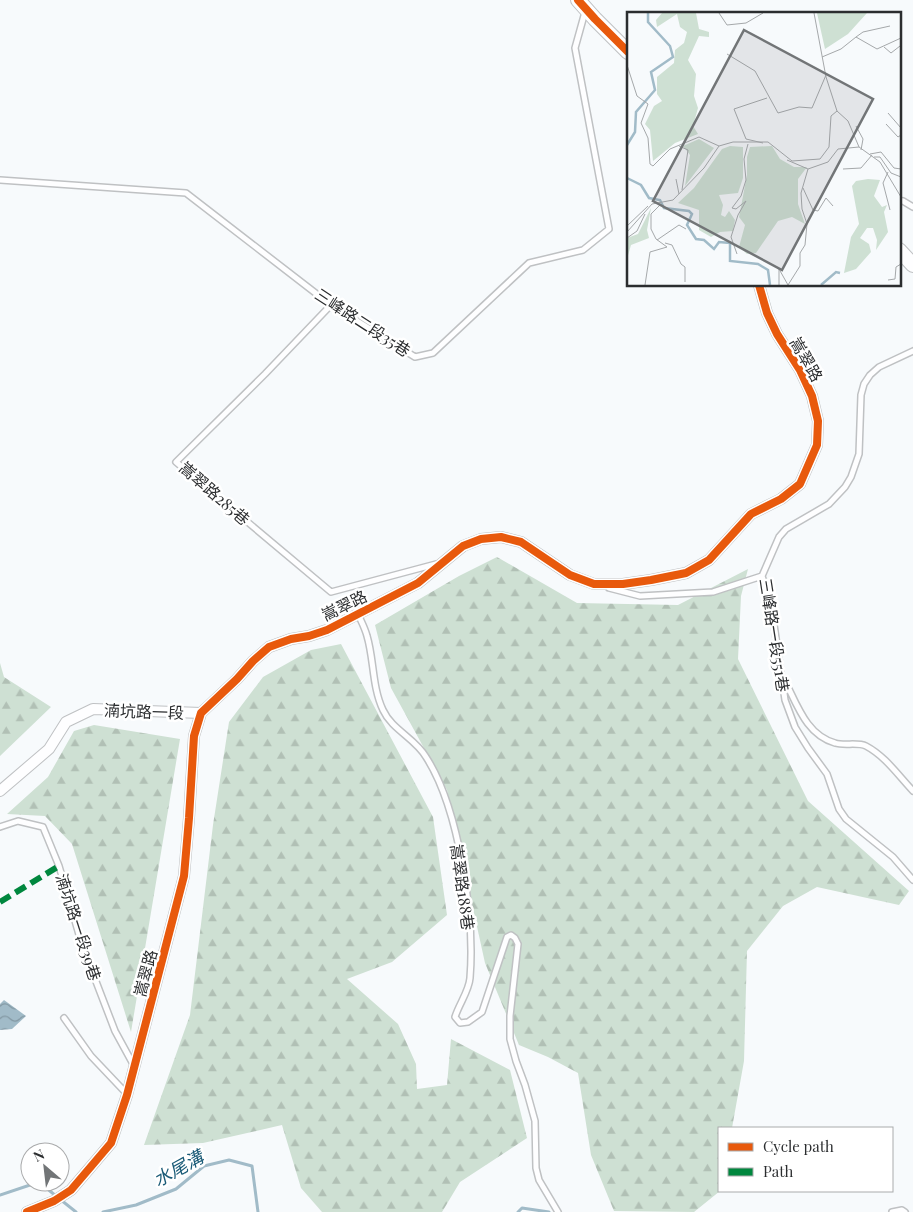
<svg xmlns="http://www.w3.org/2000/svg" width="913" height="1212" font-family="'Playfair Display','Noto Sans TC',serif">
<defs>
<pattern id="forest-firs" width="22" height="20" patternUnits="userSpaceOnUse" patternTransform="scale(1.25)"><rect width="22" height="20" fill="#cee0d3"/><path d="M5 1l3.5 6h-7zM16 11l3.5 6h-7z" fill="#b1c0b5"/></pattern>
<pattern id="water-waves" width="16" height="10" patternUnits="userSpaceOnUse" patternTransform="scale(1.25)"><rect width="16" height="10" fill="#a1bbc8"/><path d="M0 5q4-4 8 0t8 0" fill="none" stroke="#8398a3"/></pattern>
</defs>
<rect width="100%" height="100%" fill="#f7fafc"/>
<!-- forest -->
<path fill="url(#forest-firs)" d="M497 557 577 603 678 605 748 569 741 596 738 659 808 801 909 891 899 905 817 887 783 906 747 951 744 1061 732 1128H719L720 1191 694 1212 614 1211 591 1155 578 1073 548 1057 519 1045 485 963 447 790 391 688 375 625 459 576Z
M341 644 433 817 447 915 392 962 347 979 398 1024 416 1064 417 1089 447 1085 451 1039 510 1070 527 1138 460 1182 442 1212H322L301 1188 282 1125 203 1143 144 1145 190 1015 213 825 229 722 263 677 311 650Z
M0 663 4 677 51 707 0 756Z
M94 725 180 739 131 1032 72 844 45 816 7 814 48 777 74 731Z"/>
<!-- water -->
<path fill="url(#water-waves)" d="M4 1000 26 1016 12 1029 0 1030V1004Z"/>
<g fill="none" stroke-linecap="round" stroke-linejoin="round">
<!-- stream -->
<path stroke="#a1bbc8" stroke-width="3" d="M0 1195 39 1182 56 1196
M61 1200 76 1212
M103 1212 136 1205 176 1189 204 1166 229 1160 252 1166 258 1212
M518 1212 522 1208 549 1212"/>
<!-- lane casing -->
<g stroke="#bfc1c3" stroke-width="8">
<path id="lane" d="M0 180 186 193 331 305 415 357 433 353 529 263 583 250 609 229 575 48 585 12
M903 201 913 207
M331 305 265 374 176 462 331 592 436 564
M913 351 879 367 870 375 864 384 861 395 859 454 851 477 845 487 829 504 786 529 779 537 762 576 771 604 785 700 795 727 808 748 827 774 839 809 846 819 893 857 913 880
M609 588 640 596 713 592 762 576
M358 614C361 621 365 628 367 636 374 659 372 687 383 710 392 730 415 738 426 757 459 808 475 917 470 978 469 991 459 1004 455 1017L460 1023 468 1022 482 1012 507 937 511 935 515 938 518 944 510 1016V1039L516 1061 525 1085 535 1121 536 1168 539 1180 558 1212
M784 679C797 704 806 735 835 743 844 746 858 742 866 746 885 756 898 775 913 791
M0 827 18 821 43 827 59 866 82 945 115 1031 133 1064
M64 1018 91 1056 127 1094
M892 1212 902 1210 905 1212"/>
</g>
<!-- street casing -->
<g stroke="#bfc1c3" stroke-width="12">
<path id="street" d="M0 791 49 749 66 722 93 709 201 713
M27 1212 54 1201 71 1190 111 1143 127 1095 184 876 189 818 194 736 201 713 237 679 253 661 269 647 291 639 309 636 327 630 358 614 418 583 463 546 481 539 501 537 521 542 570 575 594 584H623L651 580 686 573 709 560 751 514 781 499 800 484 817 445 818 421 812 396 800 370 777 334 767 313 759 285"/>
</g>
<!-- secondary casing -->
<g stroke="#bfc1c3" stroke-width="16">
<path id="secondary" d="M578 0 595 19 628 52
M899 250 913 265"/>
</g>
<!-- lane -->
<use href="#lane" stroke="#fefeff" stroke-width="5"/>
<!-- street -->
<use href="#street" stroke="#fefeff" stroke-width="10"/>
<!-- secondary -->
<use href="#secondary" stroke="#fefeff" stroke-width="14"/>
<!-- quiet -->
<path stroke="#00873e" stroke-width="6" stroke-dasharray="12 6" stroke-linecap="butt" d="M0 902 59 866"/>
<!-- cycleway casing -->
<g stroke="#fff" stroke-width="11">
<path id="cycleway" d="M578 0 595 19 628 52
M27 1212 54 1201 71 1190 111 1143 127 1095 184 876 189 818 194 736 201 713 237 679 253 661 269 647 291 639 309 636 327 630 358 614 418 583 463 546 481 539 501 537 521 542 570 575 594 584H623L651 580 686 573 709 560 751 514 781 499 800 484 817 445 818 421 812 396 800 370 777 334 767 313 759 285"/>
</g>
<!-- cycleway -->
<use href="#cycleway" stroke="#e8590c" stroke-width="8"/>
</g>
<g text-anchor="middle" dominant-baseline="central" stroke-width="5" stroke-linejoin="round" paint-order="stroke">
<!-- street labels -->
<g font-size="16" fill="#2b2d2f" stroke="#fff">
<text transform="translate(363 322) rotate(33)">三峰路二段35巷</text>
<text transform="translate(807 359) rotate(60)">嵩翠路</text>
<text transform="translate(215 493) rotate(41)">嵩翠路285巷</text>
<text transform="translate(344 605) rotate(-26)">嵩翠路</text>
<text transform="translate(775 635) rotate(81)">三峰路一段551巷</text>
<text transform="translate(144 711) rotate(2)">湳坑路一段</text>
<text transform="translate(463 887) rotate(82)">嵩翠路188巷</text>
<text transform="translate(79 927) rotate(72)">湳坑路一段39巷</text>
<text transform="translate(145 973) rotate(-75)">嵩翠路</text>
</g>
<!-- water labels -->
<g font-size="18" font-style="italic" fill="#195a76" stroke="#fff">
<text transform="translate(178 1168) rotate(-29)">水尾溝</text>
</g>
</g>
<!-- overview -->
<g transform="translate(627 12)">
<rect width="274" height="274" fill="#f7fafc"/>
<path d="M35 1H69L72 17 82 20V25L72 24 61 48 69 62 67 84 71 96 66 114 71 122 48 131 26 149 23 118 18 112 27 94 35 89 30 82V65L47 51 48 38 57 31 60 20 53 15 50 2 30 15 29 8ZM190 1H240L221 22 198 37ZM72 127 87 136 58 174 63 143 56 134ZM103 134 116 135V166L111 181 92 183 96 193 94 203 98 205 102 199 108 208 106 219 93 220 84 225 72 218V198L51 191 67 176 95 137ZM145 134 153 147 167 155H180L171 167V192L178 212 165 205 151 209 129 241 120 242 112 235 118 213 112 205 120 163V145L123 135ZM241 167 253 168 247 184 255 195 260 193 257 200 261 220 249 238 250 228 246 216H240L233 226 242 232 244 240 229 257 217 261 224 225 232 212 225 174 229 169ZM24 196 20 218 22 226 4 233 0 247V226L11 222Z" fill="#cee0d3"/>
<path fill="none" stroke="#a1bbc8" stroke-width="2.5" d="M0 133 8 120 9 100 28 78 24 60 46 45 43 34 21 10V1M0 166 14 173 22 186 33 188 37 196 62 199 65 202 60 213 69 227 77 228 87 237 92 230 103 231V249L131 252 141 258 143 273M194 273 209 260 213 261"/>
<path fill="none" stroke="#a5a8aa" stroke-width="1" d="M92 1 100 13 119 11 136 1M187 1 199 65 210 99 221 109 232 135 253 150 274 185M229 25 236 20 263 14M257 35 264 41 273 34M100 42 128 59 151 101 172 95 185 96 199 63M195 45 214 37 229 25 250 37 274 26M0 53 10 84 21 92 14 111 21 126 23 152 26 154 43 137 72 125 92 134M261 101 274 116M259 112 271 125 274 123M229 114 236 127 234 138M136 131 119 127 107 97 140 86M52 134 61 138 55 178M243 142 254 140 267 156 274 157M247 145H253L264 161 274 165M160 148 181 157M216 157 234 156 245 143M261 160 256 171 263 198M49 167 52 182M176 176 186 198 191 199 199 186 206 194M0 214 21 194M0 220 25 192 46 188 77 156 92 134 106 130H141L165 149 193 147 202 135 204 104 210 99M0 226 10 219 18 202M30 228 52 213 59 217M38 231 45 233 54 252 58 255V270M110 242 104 225 111 203 119 189 109 197 105 196 114 184 119 168 117 147 121 132M261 268 268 267 269 255 274 252M18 273 23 240 40 235 29 227 24 217V202L33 193M152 273V257L161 273M161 273 173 254V241L178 233 180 212 175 197 174 181 181 157 201 150 211 137 232 135"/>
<path fill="#727577" fill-opacity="0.15" stroke="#727577" stroke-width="2.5" d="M117 18 246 87 155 258 26 189Z"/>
<rect width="274" height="274" fill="none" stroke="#2b2d2f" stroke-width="2.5"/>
</g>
<!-- legend -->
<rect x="718" y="1127" width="175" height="65" fill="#ffffff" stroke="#aaabac"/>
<rect x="728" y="1143" width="25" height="8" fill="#e8590c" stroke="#aaabac"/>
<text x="763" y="1152" font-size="15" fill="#2b2d2f">Cycle path</text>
<rect x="728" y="1168" width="25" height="8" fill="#00873e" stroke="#aaabac"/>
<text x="763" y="1177" font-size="15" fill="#2b2d2f">Path</text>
<!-- north arrow -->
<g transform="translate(45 1167) rotate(332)"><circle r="24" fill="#ffffff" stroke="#aaabac"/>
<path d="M0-4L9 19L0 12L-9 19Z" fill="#727577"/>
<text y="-8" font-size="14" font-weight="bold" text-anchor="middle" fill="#2b2d2f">N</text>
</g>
</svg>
